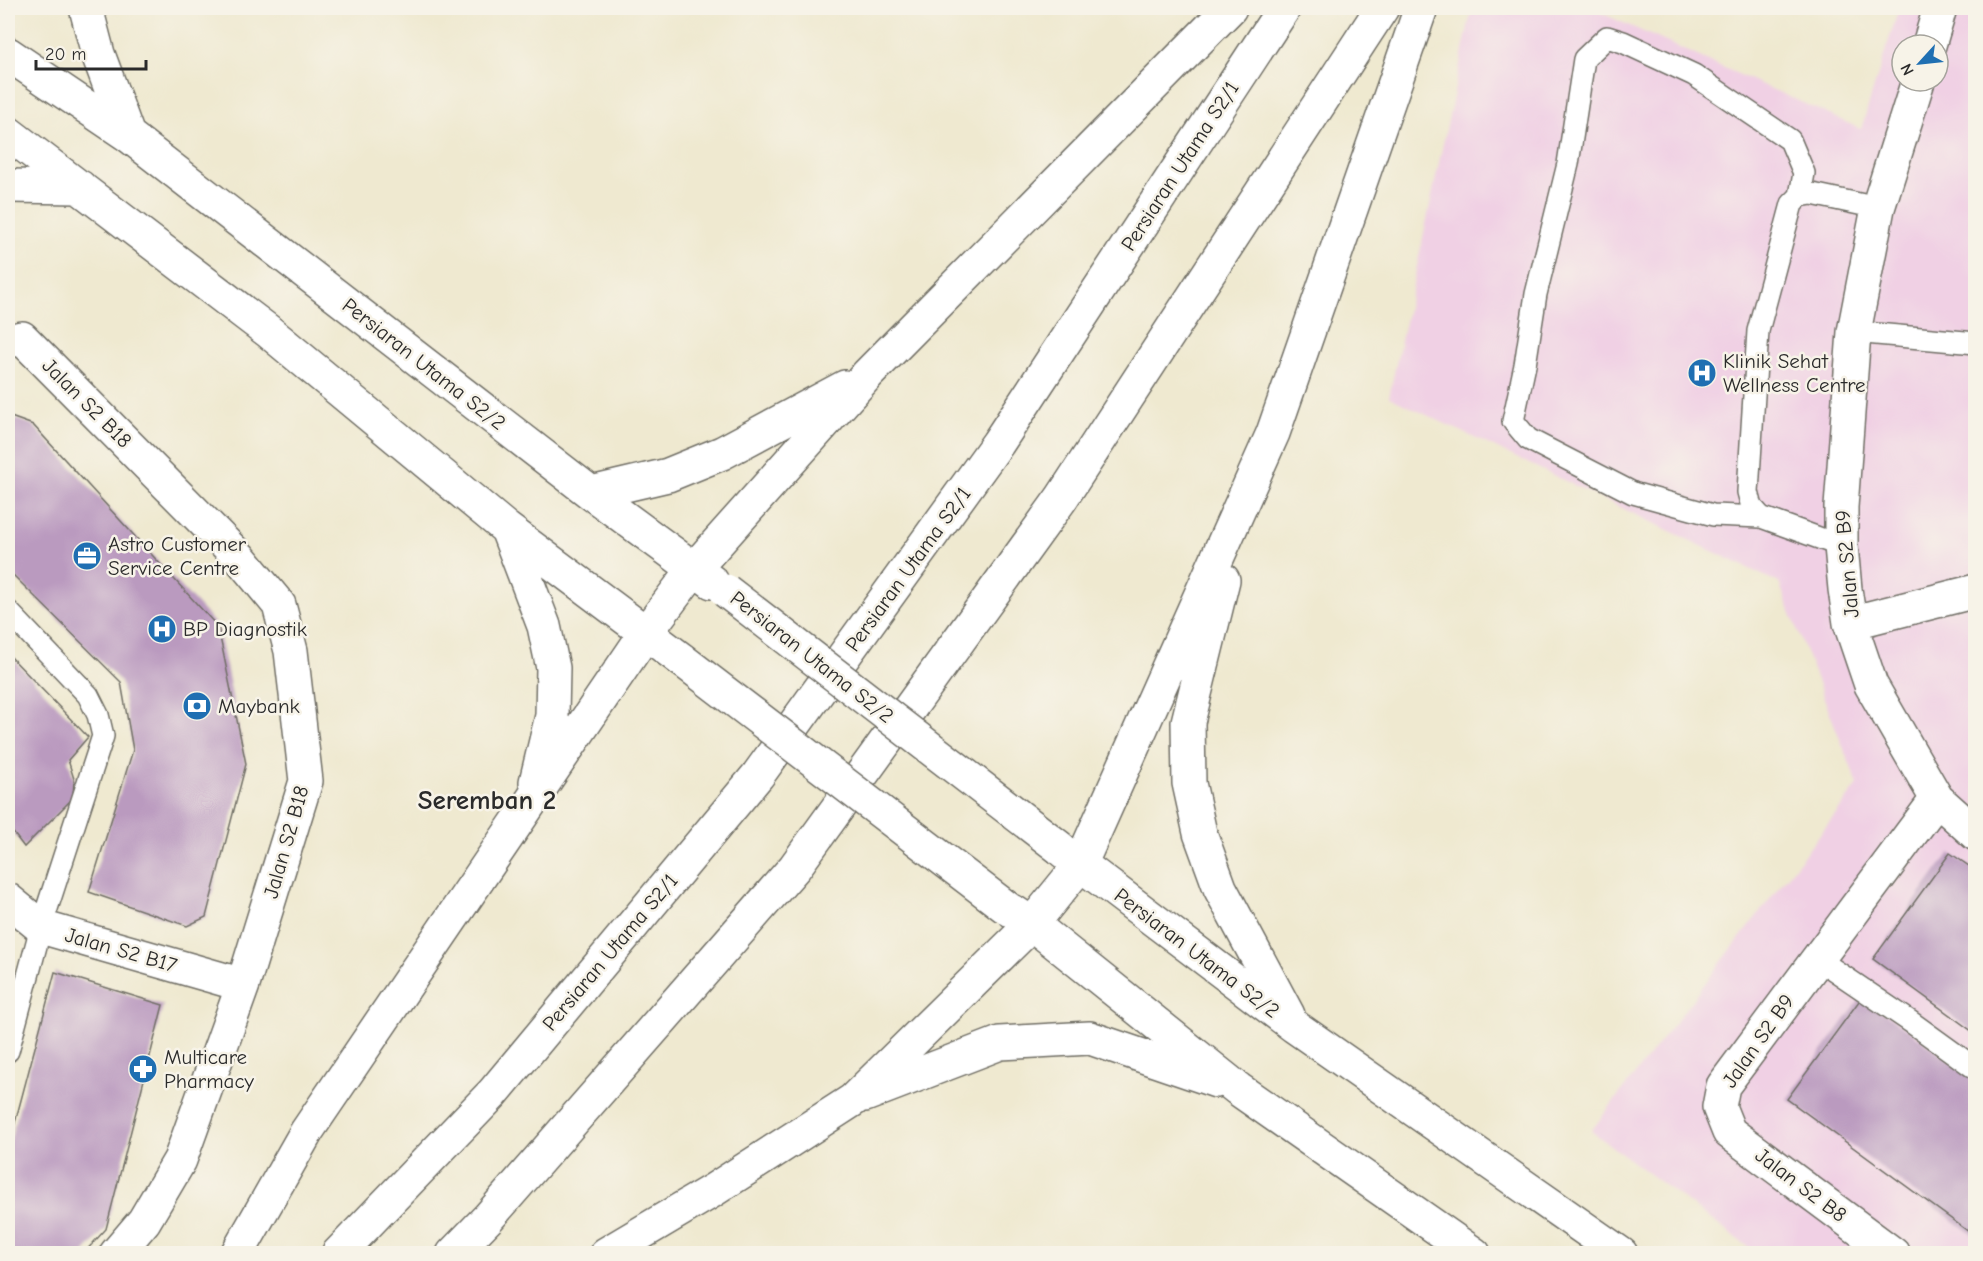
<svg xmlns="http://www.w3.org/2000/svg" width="1983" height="1261" font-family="'Comic Neue',sans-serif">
<rect width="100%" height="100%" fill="#f7f3e8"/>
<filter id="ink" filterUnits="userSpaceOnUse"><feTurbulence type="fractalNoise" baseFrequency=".0167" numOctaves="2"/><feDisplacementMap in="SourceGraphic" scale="12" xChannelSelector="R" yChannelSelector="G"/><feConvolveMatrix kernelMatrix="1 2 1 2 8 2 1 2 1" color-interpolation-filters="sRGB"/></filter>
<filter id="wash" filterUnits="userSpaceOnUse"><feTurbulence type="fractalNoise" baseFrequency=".008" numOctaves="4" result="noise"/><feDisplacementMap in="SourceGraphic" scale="24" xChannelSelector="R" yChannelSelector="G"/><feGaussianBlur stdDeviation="1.35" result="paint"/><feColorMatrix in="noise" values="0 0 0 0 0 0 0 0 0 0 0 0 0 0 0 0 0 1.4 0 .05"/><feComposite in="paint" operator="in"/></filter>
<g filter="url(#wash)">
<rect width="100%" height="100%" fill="#efe9d0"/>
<!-- built -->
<path fill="#f0d0e4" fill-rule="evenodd" d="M1472 8H1590L1861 129 1899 8H1975V1253H1756L1591 1131 1858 785 1779 583 1389 397ZM1902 45H1938V81H1902Z"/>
<g id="blocks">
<!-- building -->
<path fill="#ba9abf" d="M8 416 33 425 218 627 246 764 206 917 187 926 89 892 133 750 121 682 8 570Z
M8 654 88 737 68 760 74 779 73 798 24 847 8 826Z
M1950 853 1976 871V1034L1873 959Z
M55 972 163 1005 106 1229 83 1254H8V1149Z
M1862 997 1976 1079V1237L1787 1099Z"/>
</g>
</g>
<g filter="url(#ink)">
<use href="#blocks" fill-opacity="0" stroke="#706e65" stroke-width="1.5"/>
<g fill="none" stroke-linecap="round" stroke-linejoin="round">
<!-- lane casing -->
<g stroke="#706e65" stroke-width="24">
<path id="lane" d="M1854 332 1976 343
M1761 517 1713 515 1633 493 1528 439 1513 421 1525 365 1536 294 1568 164 1584 59 1607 37 1623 42 1694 75 1790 140 1804 173 1800 196
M1841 546 1761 517 1752 507 1748 492 1758 331 1792 204 1800 196 1812 194 1878 208
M8 611 88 695 98 715 103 736 41 927 8 1051
M1818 959 1911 1022 1976 1069"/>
</g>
<!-- street casing -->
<g stroke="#706e65" stroke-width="36">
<path id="street" d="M1929 45 1940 8
M8 341 22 338 240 558 279 605 291 651 306 781 243 985 180 1160 144 1221 116 1254
M1850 623 1976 591
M1937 799 1976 834
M8 900 41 927 243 985
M1893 1254 1729 1132 1719 1107 1723 1086 1937 799 1871 685 1850 623 1845 589 1841 546V507L1854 332 1878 208 1918 81"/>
</g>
<!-- primary casing -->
<g stroke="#706e65" stroke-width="36">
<path id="primary" d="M86 8 98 54 128 135
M8 54 128 135 591 493 712 582
M8 133 268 331 507 529 682 660
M8 186 80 187
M591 493 668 475 722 453 845 387
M507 529 544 626 553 668 552 716 536 782
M1223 580 1188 722 1189 783 1200 833 1220 888 1288 1015
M1063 851 1294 1026 1621 1254
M1014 912 1032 924 1238 1089 1474 1254
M865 1095 1000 1043 1090 1038 1216 1081
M237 1254 307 1131 645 634 694 569 868 374 1230 8
M338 1254 493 1093 758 775 998 443 1284 8
M453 1254 488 1218 795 867 1061 499 1382 8
M606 1254 712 1191 853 1100 1032 924 1080 865 1273 433 1421 8"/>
</g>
<!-- lane -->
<use href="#lane" stroke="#fff" stroke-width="21"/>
<!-- street -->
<use href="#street" stroke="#fff" stroke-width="33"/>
<!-- primary -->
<use href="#primary" stroke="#fff" stroke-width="33"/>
<!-- primary-bridge casing -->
<g stroke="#706e65" stroke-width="36" stroke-linecap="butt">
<path id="primary-bridge" d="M726 591 1060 848
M682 660 1007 908"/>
</g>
<!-- primary-bridge -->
<use href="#primary-bridge" stroke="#fff" stroke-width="33"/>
</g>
</g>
<!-- icons -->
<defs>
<g id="hospital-disc" transform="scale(1.5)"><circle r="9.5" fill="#1f6fb2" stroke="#f7f3e8"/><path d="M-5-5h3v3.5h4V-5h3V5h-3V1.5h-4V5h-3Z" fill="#fff"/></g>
<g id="office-disc" transform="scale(1.5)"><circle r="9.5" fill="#1f6fb2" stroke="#f7f3e8"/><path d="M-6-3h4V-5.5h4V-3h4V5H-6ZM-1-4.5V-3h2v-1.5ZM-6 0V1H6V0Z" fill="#fff"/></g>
<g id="bank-disc" transform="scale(1.5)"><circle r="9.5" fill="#1f6fb2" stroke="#f7f3e8"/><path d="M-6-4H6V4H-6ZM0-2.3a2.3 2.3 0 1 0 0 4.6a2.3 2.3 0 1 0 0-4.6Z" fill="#fff"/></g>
<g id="pharmacy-disc" transform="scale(1.5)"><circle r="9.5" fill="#1f6fb2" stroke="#f7f3e8"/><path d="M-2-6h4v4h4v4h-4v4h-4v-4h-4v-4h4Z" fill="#fff"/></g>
</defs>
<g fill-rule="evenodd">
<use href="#hospital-disc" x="1702" y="373"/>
<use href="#office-disc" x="87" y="556"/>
<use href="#hospital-disc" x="162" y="629"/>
<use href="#bank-disc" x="197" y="706"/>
<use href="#pharmacy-disc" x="143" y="1069"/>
</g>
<g text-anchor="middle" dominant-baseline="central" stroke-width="5" stroke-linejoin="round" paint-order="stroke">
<!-- street labels -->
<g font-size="21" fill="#2b2b2b" stroke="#f7f3e8">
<text transform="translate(1180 166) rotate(-57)">Persiaran Utama S2/1</text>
<text transform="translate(424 364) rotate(38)">Persiaran Utama S2/2</text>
<text transform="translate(87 403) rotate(45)">Jalan S2 B18</text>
<text transform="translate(1847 564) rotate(-95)">Jalan S2 B9</text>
<text transform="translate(908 569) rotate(-54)">Persiaran Utama S2/1</text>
<text transform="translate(812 657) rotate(38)">Persiaran Utama S2/2</text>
<text transform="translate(286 842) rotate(-74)">Jalan S2 B18</text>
<text transform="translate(121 950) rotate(16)">Jalan S2 B17</text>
<text transform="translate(610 952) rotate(-50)">Persiaran Utama S2/1</text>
<text transform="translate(1197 953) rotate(37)">Persiaran Utama S2/2</text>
<text transform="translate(1758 1041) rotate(-55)">Jalan S2 B9</text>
<text transform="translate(1801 1185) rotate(37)">Jalan S2 B8</text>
</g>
<!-- poi labels -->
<g font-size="21" fill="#2b2b2b" stroke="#f7f3e8" text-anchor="start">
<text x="1723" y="361">Klinik Sehat<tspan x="1723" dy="24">Wellness Centre</tspan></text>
<text x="108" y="544">Astro Customer<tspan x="108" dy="24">Service Centre</tspan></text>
<text x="183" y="629">BP Diagnostik</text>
<text x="218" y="706">Maybank</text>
<text x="164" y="1057">Multicare<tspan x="164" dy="24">Pharmacy</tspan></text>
</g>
<!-- district labels -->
<g font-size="27" font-weight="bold" fill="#2b2b2b" stroke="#f7f3e8">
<text x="487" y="800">Seremban 2</text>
</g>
</g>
<!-- margin -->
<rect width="1983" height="1261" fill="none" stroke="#f7f3e8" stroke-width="30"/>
<!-- north arrow -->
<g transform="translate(1920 63) rotate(243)"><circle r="28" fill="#f7f3e8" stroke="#a5a39c" stroke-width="1.5"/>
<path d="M0-4.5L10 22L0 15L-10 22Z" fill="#1f6fb2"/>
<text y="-9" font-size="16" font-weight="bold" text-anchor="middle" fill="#2b2b2b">N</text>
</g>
<!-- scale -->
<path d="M36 60v9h110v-9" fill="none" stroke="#2b2b2b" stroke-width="3"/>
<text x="45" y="60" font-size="18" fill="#2b2b2b" stroke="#f7f3e8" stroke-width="4.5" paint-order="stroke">20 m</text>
</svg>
